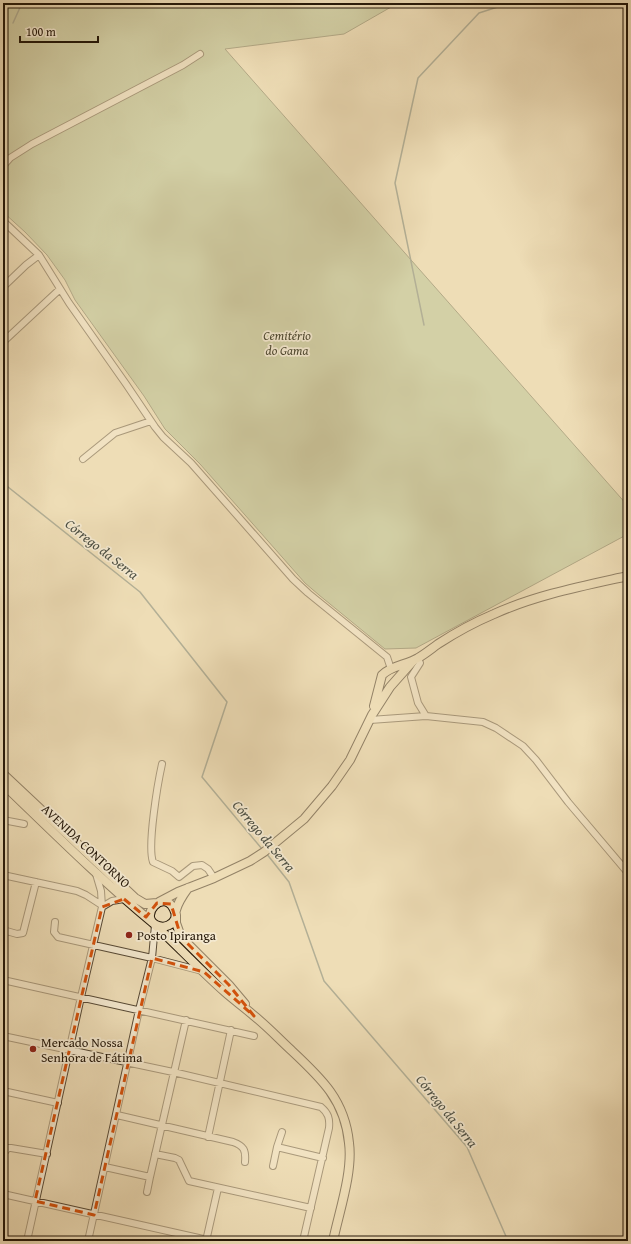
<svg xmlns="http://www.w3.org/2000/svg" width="631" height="1244" font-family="'Gentium Book Plus',serif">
<rect width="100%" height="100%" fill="#eeddb7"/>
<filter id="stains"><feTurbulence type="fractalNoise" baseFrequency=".005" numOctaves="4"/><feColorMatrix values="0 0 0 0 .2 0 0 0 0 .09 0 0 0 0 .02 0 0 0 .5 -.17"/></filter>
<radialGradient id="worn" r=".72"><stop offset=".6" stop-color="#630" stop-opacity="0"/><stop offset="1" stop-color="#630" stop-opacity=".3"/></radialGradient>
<!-- green -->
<path fill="#b2c293" stroke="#6b6c4e" d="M3 3H398L344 34 225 49 628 506V534L416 648 385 649 319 595 305 583 200 464 165 429 144 396 75 300 65 280 47 255 25 232 3 212Z"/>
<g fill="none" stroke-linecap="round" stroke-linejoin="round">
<!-- stream -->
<path stroke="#6a796e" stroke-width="1.5" d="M13 23 22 3
M424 325 395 183 418 78 479 13 510 3
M3 483 140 592 227 702 202 777 262 849
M266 853 289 882 324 981 467 1147 508 1241"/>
<!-- minor casing -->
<g stroke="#564834" stroke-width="8">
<path id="minor" d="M3 166 10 158 32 144 183 65 200 54
M3 221 39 255 69 303 126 384 155 427 163 437 191 463 293 579 308 593 387 657 391 669
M3 287 26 265 39 255
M3 342 60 289
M83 459 115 433 151 421
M418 658 420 663 411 677 418 703 426 716
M370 720 426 716 483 722 496 728 523 746 536 760 568 802 628 873
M162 764C158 782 147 846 153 862L172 871 179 877 193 866 202 865 208 869 214 878
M3 820 24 824
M3 875 77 891 86 895 103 906
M102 907 112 901 124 899
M55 922 54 932 58 937 152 958 202 971
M3 930 17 934 23 933 36 882
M3 980 254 1036
M3 1036 173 1072 321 1107C328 1113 330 1118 329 1128L303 1241
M3 1091 58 1103
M117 1115 233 1142C244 1146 246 1150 245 1162
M282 1132 277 1147 323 1158
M208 1137 231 1030
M3 1154 8 1148H11L47 1154
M155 1154 175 1158 179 1160 189 1181 311 1208
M273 1166 277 1147
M105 1167 150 1177 147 1192
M150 1177 186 1020
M3 1194 212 1241
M27 1241 81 997 102 907 101 891 96 874
M88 1241 139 1010 152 958 155 925
M206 1241 218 1188"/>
</g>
<!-- major casing -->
<g stroke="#241708" stroke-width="10">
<path id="major" d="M374 706 382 675C392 665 407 665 418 658 425 654 431 649 438 644 455 633 475 622 494 614 536 595 583 586 628 576
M3 774 135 898 145 904 157 903
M3 784C52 831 101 880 153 923
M159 902 178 892 214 878 250 861 264 852 304 819 332 786 350 760 372 715 390 687 413 661
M175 912C165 884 135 919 159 926 165 928 172 925 175 919 176 916 175 913 176 910 178 902 183 895 188 888
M176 915V923L181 937 229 985 245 1004
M155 925C179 947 201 971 225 992 234 1000 244 1007 253 1015 267 1026 279 1039 291 1050 321 1078 345 1100 349 1143 353 1172 339 1212 333 1241"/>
</g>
<!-- minor -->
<use href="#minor" stroke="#f4e9d0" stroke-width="6"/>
<!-- major -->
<use href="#major" stroke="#eeddb7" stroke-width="8"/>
</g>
<!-- marked area -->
<path d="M0 0H631V1244H0ZM124 899 146 917 157 903 171 904 181 937 229 985 254 1016 204 972 152 958 94 1215 35 1201 102 907Z" fill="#eeddb7" fill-opacity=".55" fill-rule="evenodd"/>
<path fill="none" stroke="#d4520c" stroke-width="3" stroke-dasharray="8 5" stroke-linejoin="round" d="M124 899 146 917 157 903 171 904 181 937 229 985 254 1016 204 972 152 958 94 1215 35 1201 102 907Z"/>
<!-- markers -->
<g fill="#8f2418" stroke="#f4e9d0" stroke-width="1.5">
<circle cx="129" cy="935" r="4"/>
<circle cx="33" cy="1049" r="4"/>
</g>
<g text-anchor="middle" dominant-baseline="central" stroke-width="3.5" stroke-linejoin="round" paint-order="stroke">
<!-- park labels -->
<g font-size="13" font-style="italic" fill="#4f4a32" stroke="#f4e9d0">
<text x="287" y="335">Cemitério<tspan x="287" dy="15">do Gama</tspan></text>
</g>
<!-- street labels -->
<g font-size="13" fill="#241708" stroke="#f4e9d0">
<text transform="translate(86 846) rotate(43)">AVENIDA CONTORNO</text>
</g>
<!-- poi labels -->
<g font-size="13" fill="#241708" stroke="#f4e9d0" text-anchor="start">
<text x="137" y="935">Posto Ipiranga</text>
<text x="41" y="1042">Mercado Nossa<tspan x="41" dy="15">Senhora de Fátima</tspan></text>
</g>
<!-- water labels -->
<g font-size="14" font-style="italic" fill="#4d5044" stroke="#f4e9d0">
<text transform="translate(102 549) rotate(38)">Córrego da Serra</text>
<text transform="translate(264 836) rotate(50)">Córrego da Serra</text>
<text transform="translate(447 1111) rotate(51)">Córrego da Serra</text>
</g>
</g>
<!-- margin -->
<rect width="631" height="1244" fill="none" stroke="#eeddb7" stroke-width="16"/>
<rect x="4" y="4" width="623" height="1236" fill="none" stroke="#241708" stroke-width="2"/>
<rect x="8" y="8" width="615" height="1228" fill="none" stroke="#241708"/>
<!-- scale -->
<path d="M20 36v6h78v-6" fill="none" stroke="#241708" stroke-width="2"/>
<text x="26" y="36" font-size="12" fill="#241708" stroke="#f4e9d0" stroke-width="3" paint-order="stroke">100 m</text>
<rect width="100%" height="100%" filter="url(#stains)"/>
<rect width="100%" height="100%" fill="url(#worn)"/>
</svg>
